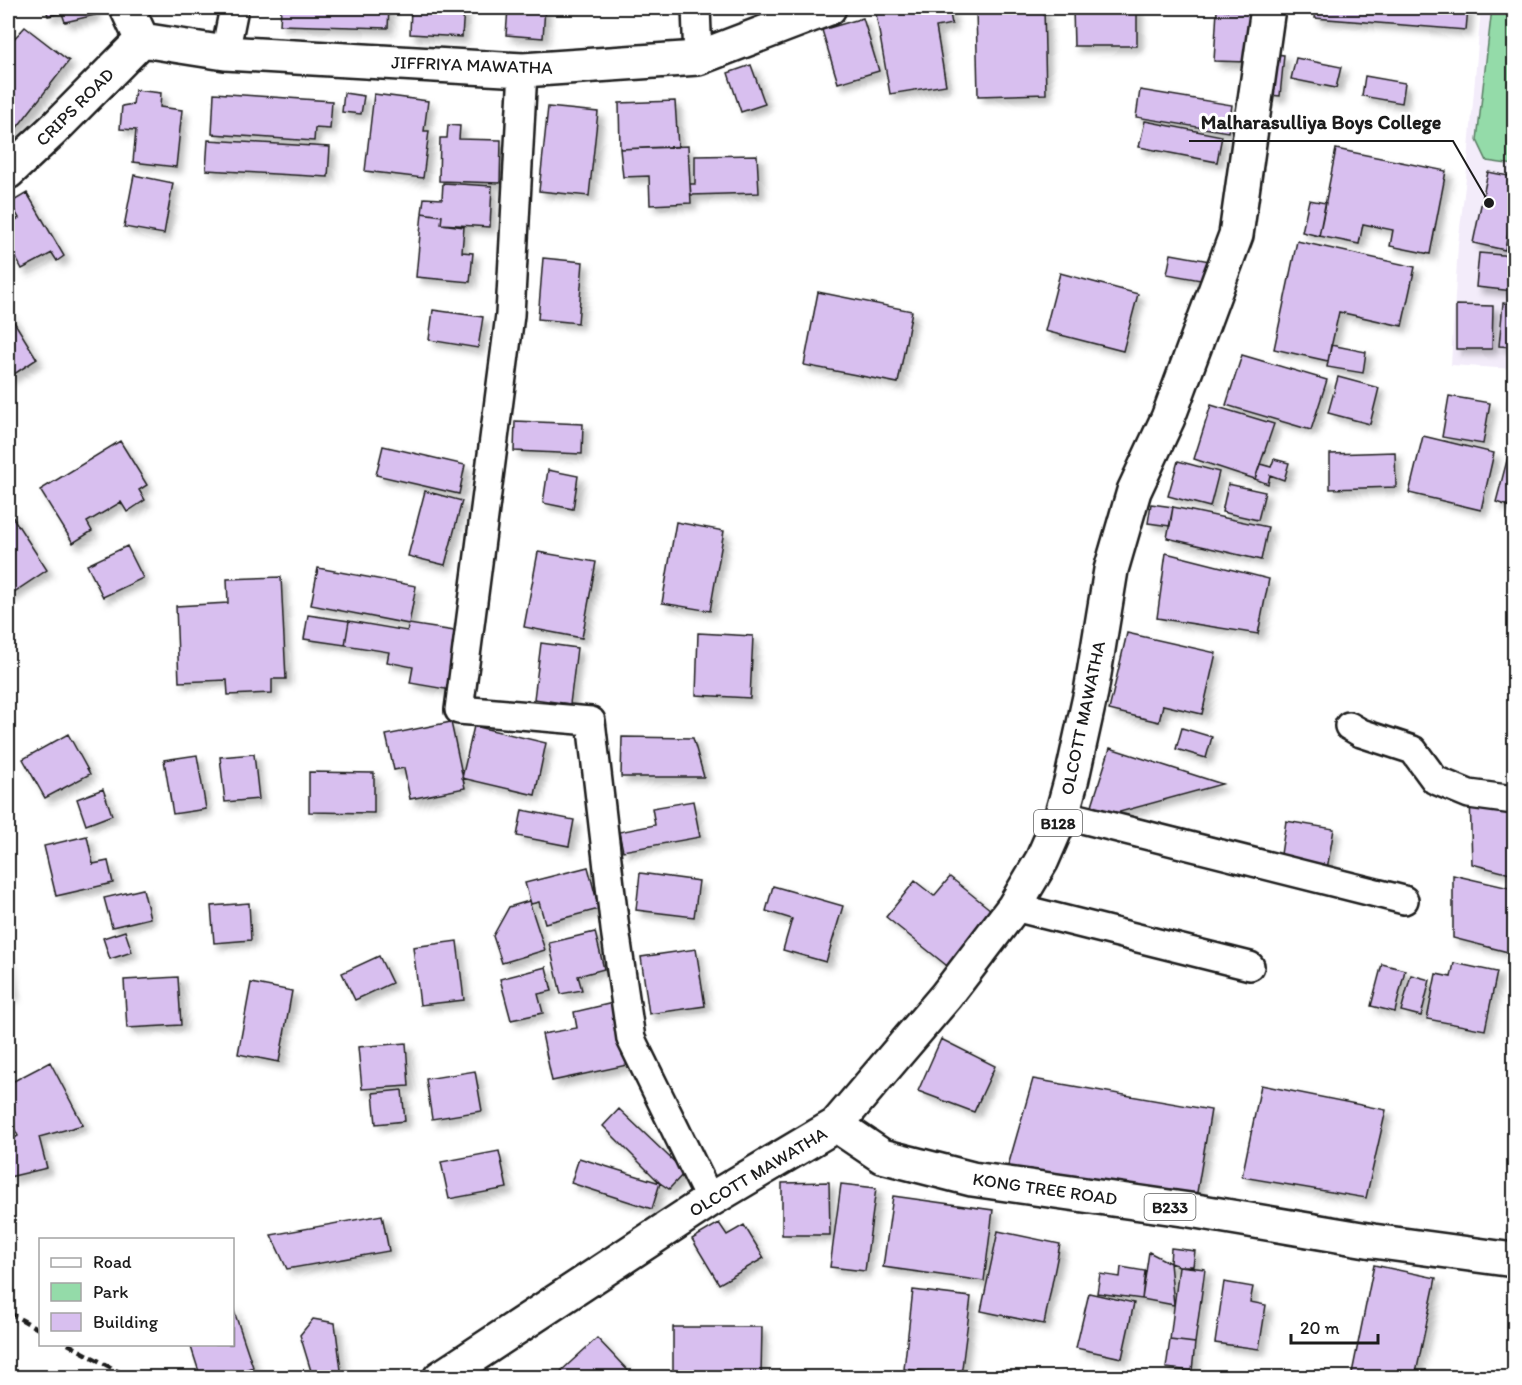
<svg xmlns="http://www.w3.org/2000/svg" width="1522" height="1385" font-family="Itim,sans-serif">
<defs>
<filter id="shadow"><feDropShadow dx="5.5" dy="5.5" stdDeviation="3" flood-color="#0004"/></filter>
</defs>
<rect width="100%" height="100%" fill="#fff"/>
<filter id="ink" filterUnits="userSpaceOnUse"><feTurbulence type="fractalNoise" baseFrequency=".0167" numOctaves="2"/><feDisplacementMap in="SourceGraphic" scale="12" xChannelSelector="R" yChannelSelector="G"/><feConvolveMatrix kernelMatrix="1 2 1 2 8 2 1 2 1" color-interpolation-filters="sRGB"/></filter>
<g filter="url(#ink)">
<!-- built -->
<path fill="#f3ecfa" d="M1481 8H1514V369L1451 365 1458 244 1468 161Z"/>
<!-- green -->
<path fill="#94dba9" stroke="#587c62" stroke-width="1.5" d="M1492 8H1514V165L1487 161 1477 140Z"/>
<!-- building -->
<path fill="#d8bfef" stroke="#1c1c1c" stroke-width="1.5" filter="url(#shadow)" d="M46 8H93L95 15 65 22 62 13 48 16Z
M281 8H389L388 28 280 25Z
M411 8H464L462 37 410 34Z
M508 8H545L543 38 506 35Z
M875 8H949L952 24 936 27 946 85 890 94Z
M976 8H1044L1046 94 978 96Z
M1073 8H1137V46H1074Z
M1316 8H1468L1466 30 1315 18Z
M1217 10 1251 12 1248 62 1214 61Z
M863 18 879 71 838 83 822 30Z
M25 27 69 61 8 139V45Z
M1275 54 1284 55 1280 96 1270 95Z
M1296 58 1341 67 1336 88 1291 79Z
M751 65 765 104 741 112 728 73Z
M1365 76 1405 83 1402 103 1362 96Z
M135 90 161 93 160 107 182 110 176 167 133 162 136 130 120 129 122 106 133 104Z
M1140 90 1232 105 1228 132 1136 117Z
M214 93 332 101 330 129 315 128 314 141 212 134Z
M344 93 364 96 361 114 342 112Z
M374 94 428 101 424 131H429L423 178 365 171Z
M675 101 678 147 620 149 619 103Z
M548 107 598 112 589 196 539 191Z
M1145 121 1222 136 1217 162 1139 147Z
M448 125 460 126 459 139 501 140 500 183 439 181 440 138H447Z
M208 140 330 147 328 177 206 170Z
M688 146 691 203 650 205 649 176 623 177 620 149Z
M1336 149 1446 171 1430 254 1390 246 1393 230 1363 224 1359 244 1319 236Z
M757 155 759 193 691 195 690 184H695V156Z
M1488 172 1514 177V223L1510 222 1505 250 1473 243Z
M134 175 173 183 164 234 124 227Z
M443 183 492 186 490 227 441 224 442 216 422 213 424 198 442 199Z
M27 193 64 256 57 261 52 253 22 269 8 243V225L19 218 10 203Z
M1309 200 1326 203 1319 236 1302 232Z
M422 213 442 216 441 224 464 227 462 252 473 253 470 282 416 277Z
M1297 241 1415 267 1402 326 1339 312 1328 361 1274 349Z
M1479 253 1514 256V291L1476 287Z
M1171 254 1210 261 1206 281 1167 274Z
M543 258 583 262 578 323 538 319Z
M1060 273 1138 294 1123 351 1045 331Z
M818 292 912 311 898 383 804 365Z
M1503 303 1514 304V347L1499 346Z
M1456 305 1493 306 1492 349H1456Z
M433 310 483 317 478 348 429 340Z
M8 312 37 359 8 378Z
M1331 345 1366 352 1363 373 1327 367Z
M1242 355 1327 380 1311 430 1226 405Z
M1338 377 1379 388 1370 424 1328 413Z
M1449 396 1490 403 1483 444 1442 437Z
M1211 405 1274 424 1255 479 1194 459Z
M515 421 583 424 582 454 514 451Z
M1514 434V508L1496 502Z
M1423 436 1494 453 1481 510 1409 493Z
M120 441 147 485 139 490 145 500 127 512 121 502 87 522 92 531 73 543 40 490Z
M383 446 465 465 459 494 376 475Z
M1395 452 1396 487 1330 489V454Z
M1274 459 1289 463 1284 480 1270 475 1268 484 1255 479 1260 464 1271 467Z
M1178 461 1219 472 1210 507 1168 496Z
M548 470 578 476 573 509 543 503Z
M1228 484 1265 492 1258 520 1222 512Z
M425 491 462 501 445 565 408 556Z
M1151 504 1173 507 1170 526 1148 523Z
M1173 507 1268 527 1261 560 1167 538Z
M8 510 47 570 8 596Z
M676 522 724 531 710 611 662 603Z
M127 546 143 578 103 597 87 565Z
M538 552 596 562 582 638 524 627Z
M1166 553 1269 579 1258 634 1157 618Z
M318 568 416 586 409 624 311 605Z
M281 577 286 679H272V693L228 695 227 680 179 682 176 606 228 603 227 579Z
M308 615 349 621 345 645 304 639Z
M349 621 407 631 409 624 461 632 451 690 410 683 413 667 387 662 389 652 345 645Z
M698 633 753 636 750 698 696 695Z
M1127 633 1216 653 1202 714 1163 705 1159 722 1109 710Z
M541 643 577 648 570 704 534 699Z
M451 722 465 788 410 799 404 768 394 770 386 735Z
M474 726 546 743 535 795 462 778Z
M1182 728 1212 737 1206 758 1176 749Z
M68 734 90 774 45 798 23 759Z
M622 737 693 738 704 777H621Z
M1110 748 1222 784 1087 821Z
M254 754 259 799 225 802 220 757Z
M197 755 206 809 173 814 164 760Z
M309 772 374 773V813L309 812Z
M103 789 112 815 86 825 77 799Z
M1470 796 1514 804V875L1472 864Z
M693 801 700 837 623 851 619 832 655 825 652 808Z
M522 810 574 820 569 846 517 836Z
M1286 821 1334 829 1327 869 1280 861Z
M87 836 93 864 108 861 113 883 56 896 44 846Z
M588 867 599 909 545 923 539 902 531 904 525 883Z
M640 873 699 881 694 917 636 910Z
M1453 875 1514 889V911L1508 952 1453 938Z
M950 877 996 914 951 969 886 917 915 881 934 896Z
M773 886 843 906 826 962 783 950 792 919 766 911Z
M143 889 150 918 112 927 104 898Z
M529 901 545 950 502 963 493 936 509 907Z
M249 903 251 940 214 943 211 906Z
M125 931 132 952 110 959 103 938Z
M595 932 604 969 578 976 582 990 561 994 549 943Z
M457 941 464 1000 420 1005 413 947Z
M696 949 705 1006 649 1014 641 957Z
M379 956 392 983 355 1000 342 973Z
M8 957 13 995H8Z
M1454 963 1497 972 1485 1030 1427 1019 1436 974 1451 977Z
M1382 964 1405 970 1395 1012 1371 1006Z
M546 967 552 991 538 994 543 1013 511 1020 500 979Z
M1411 975 1430 980 1421 1016 1401 1011Z
M178 977 181 1025 127 1028 124 980Z
M251 983 292 991 279 1062 238 1054Z
M613 1003 627 1065 552 1081 542 1034 577 1028 574 1012Z
M941 1039 995 1066 974 1112 918 1091Z
M406 1043 409 1086 362 1089 358 1047Z
M50 1062 83 1125 39 1137 47 1168 9 1177 8 1142 18 1136 8 1116V1084Z
M475 1071 482 1111 432 1119 426 1079Z
M1033 1079 1211 1110 1195 1204 1006 1173Z
M1261 1085 1386 1110 1366 1198 1242 1177Z
M402 1090 405 1121 376 1124 373 1093Z
M619 1109 685 1172 669 1189 660 1183 603 1126Z
M499 1151 507 1188 449 1199 441 1162Z
M579 1158 660 1183 652 1209 571 1183Z
M829 1182 830 1235H782V1183Z
M841 1184 876 1188 865 1271 830 1267Z
M893 1196 993 1210 984 1281 883 1267Z
M382 1215 389 1251 287 1269 271 1235Z
M719 1223 727 1235 744 1225 764 1258 719 1284 692 1239Z
M998 1231 1060 1244 1044 1324 981 1311Z
M1171 1248 1195 1251 1193 1266H1179L1170 1263Z
M1149 1252 1170 1263 1174 1305 1142 1299Z
M1374 1265 1436 1278 1415 1378H1351Z
M1179 1266 1205 1269 1195 1343 1170 1340Z
M1121 1267 1145 1271 1142 1299 1097 1293 1100 1274 1120 1277Z
M1224 1282 1253 1287 1250 1302 1266 1305 1259 1349 1215 1343Z
M913 1290 971 1297 961 1376 904 1369Z
M1089 1293 1134 1303 1122 1358 1076 1348Z
M232 1305 253 1367 222 1378H201L190 1344H232Z
M313 1319 335 1323 342 1378 311 1371 300 1335Z
M673 1327H762L761 1375 673 1374Z
M597 1338 635 1378H567L561 1371Z
M1170 1340 1195 1343 1192 1371 1166 1368Z"/>
<g fill="none" stroke-linecap="round" stroke-linejoin="round">
<!-- minor casing -->
<g stroke="#1c1c1c" stroke-width="32">
<path id="minor" d="M696 8 698 58
M225 53 234 8
M523 70 510 315 459 710 591 721 615 929 631 1039 710 1200
M1349 726 1361 733 1413 750 1435 780 1469 794 1514 800
M1062 814 1404 900
M1014 907 1250 966"/>
</g>
<!-- tertiary casing -->
<g stroke="#1c1c1c" stroke-width="38">
<path id="tertiary" d="M127 8 142 40
M142 40 225 53 523 70 698 58 829 8
M8 172 53 130 142 40"/>
</g>
<!-- primary casing -->
<g stroke="#1c1c1c" stroke-width="38">
<path id="primary" d="M836 1125 882 1156 972 1179 1190 1210 1373 1241 1514 1260
M440 1378 710 1200 836 1125 946 996 1014 907 1042 860 1062 814 1072 778 1091 692 1111 570 1134 491 1168 418 1236 235 1268 8"/>
</g>
<!-- minor -->
<use href="#minor" stroke="#fff" stroke-width="27"/>
<!-- tertiary -->
<use href="#tertiary" stroke="#fff" stroke-width="33"/>
<!-- primary -->
<use href="#primary" stroke="#fff" stroke-width="33"/>
<!-- rail -->
<path stroke="#1c1c1c" stroke-width="4.5" stroke-dasharray="9 4.5" stroke-linecap="butt" d="M8 1312 40 1330
M68 1344 130 1378"/>
</g>
</g>
<g text-anchor="middle" dominant-baseline="central" stroke-width="6" stroke-linejoin="round" paint-order="stroke">
<!-- shield labels -->
<g fill="#fff" stroke="#606060" stroke-width="1.5">
<rect x="1034" y="810" width="48" height="26" rx="4.5"/>
<rect x="1144.5" y="1194" width="51" height="26" rx="4.5"/>
</g>
<g font-size="16" font-weight="bold" fill="#1c1c1c">
<text x="1058" y="823">B128</text>
<text x="1170" y="1207">B233</text>
</g>
<!-- street labels -->
<g font-size="18" fill="#1c1c1c" stroke="#fff">
<text transform="translate(472 65) rotate(2)">JIFFRIYA MAWATHA</text>
<text transform="translate(75 107) rotate(-45)">CRIPS ROAD</text>
<text transform="translate(1083 718) rotate(-78)">OLCOTT MAWATHA</text>
<text transform="translate(758 1172) rotate(-31)">OLCOTT MAWATHA</text>
<text transform="translate(1045 1189) rotate(8)">KONG TREE ROAD</text>
</g>
</g>
<!-- callouts -->
<path fill="none" stroke="#1c1c1c" stroke-width="2" d="M1489 203L1453 141H1189"/>
<circle fill="#1c1c1c" stroke="#fff" stroke-width="2" cx="1489" cy="203" r="6"/>
<g font-size="20" text-anchor="middle" font-weight="bold" fill="#1c1c1c" stroke="#fff" stroke-width="6" stroke-linejoin="round" paint-order="stroke">
<text x="1321" y="129">Malharasulliya Boys College</text>
</g>
<!-- margin -->
<rect width="1522" height="1385" fill="none" stroke="#fff" stroke-width="30"/>
<rect x="15" y="15" width="1492" height="1355" fill="none" stroke="#1c1c1c" stroke-width="2" filter="url(#ink)"/>
<!-- legend -->
<rect x="39" y="1238" width="195" height="108" fill="#ffffff" stroke="#a4a4a4" stroke-width="1.5"/>
<rect x="51" y="1258" width="30" height="9" fill="#ffffff" stroke="#a4a4a4" stroke-width="1.5"/>
<text x="93" y="1268" font-size="18" fill="#1c1c1c">Road</text>
<rect x="51" y="1283" width="30" height="18" fill="#94dba9" stroke="#a4a4a4" stroke-width="1.5"/>
<text x="93" y="1298" font-size="18" fill="#1c1c1c">Park</text>
<rect x="51" y="1313" width="30" height="18" fill="#d8bfef" stroke="#a4a4a4" stroke-width="1.5"/>
<text x="93" y="1328" font-size="18" fill="#1c1c1c">Building</text>
<!-- scale -->
<path d="M1291 1334v9h87v-9" fill="none" stroke="#1c1c1c" stroke-width="3"/>
<text x="1300" y="1334" font-size="18" fill="#1c1c1c" stroke="#ffffff" stroke-width="4.5" paint-order="stroke">20 m</text>
</svg>
